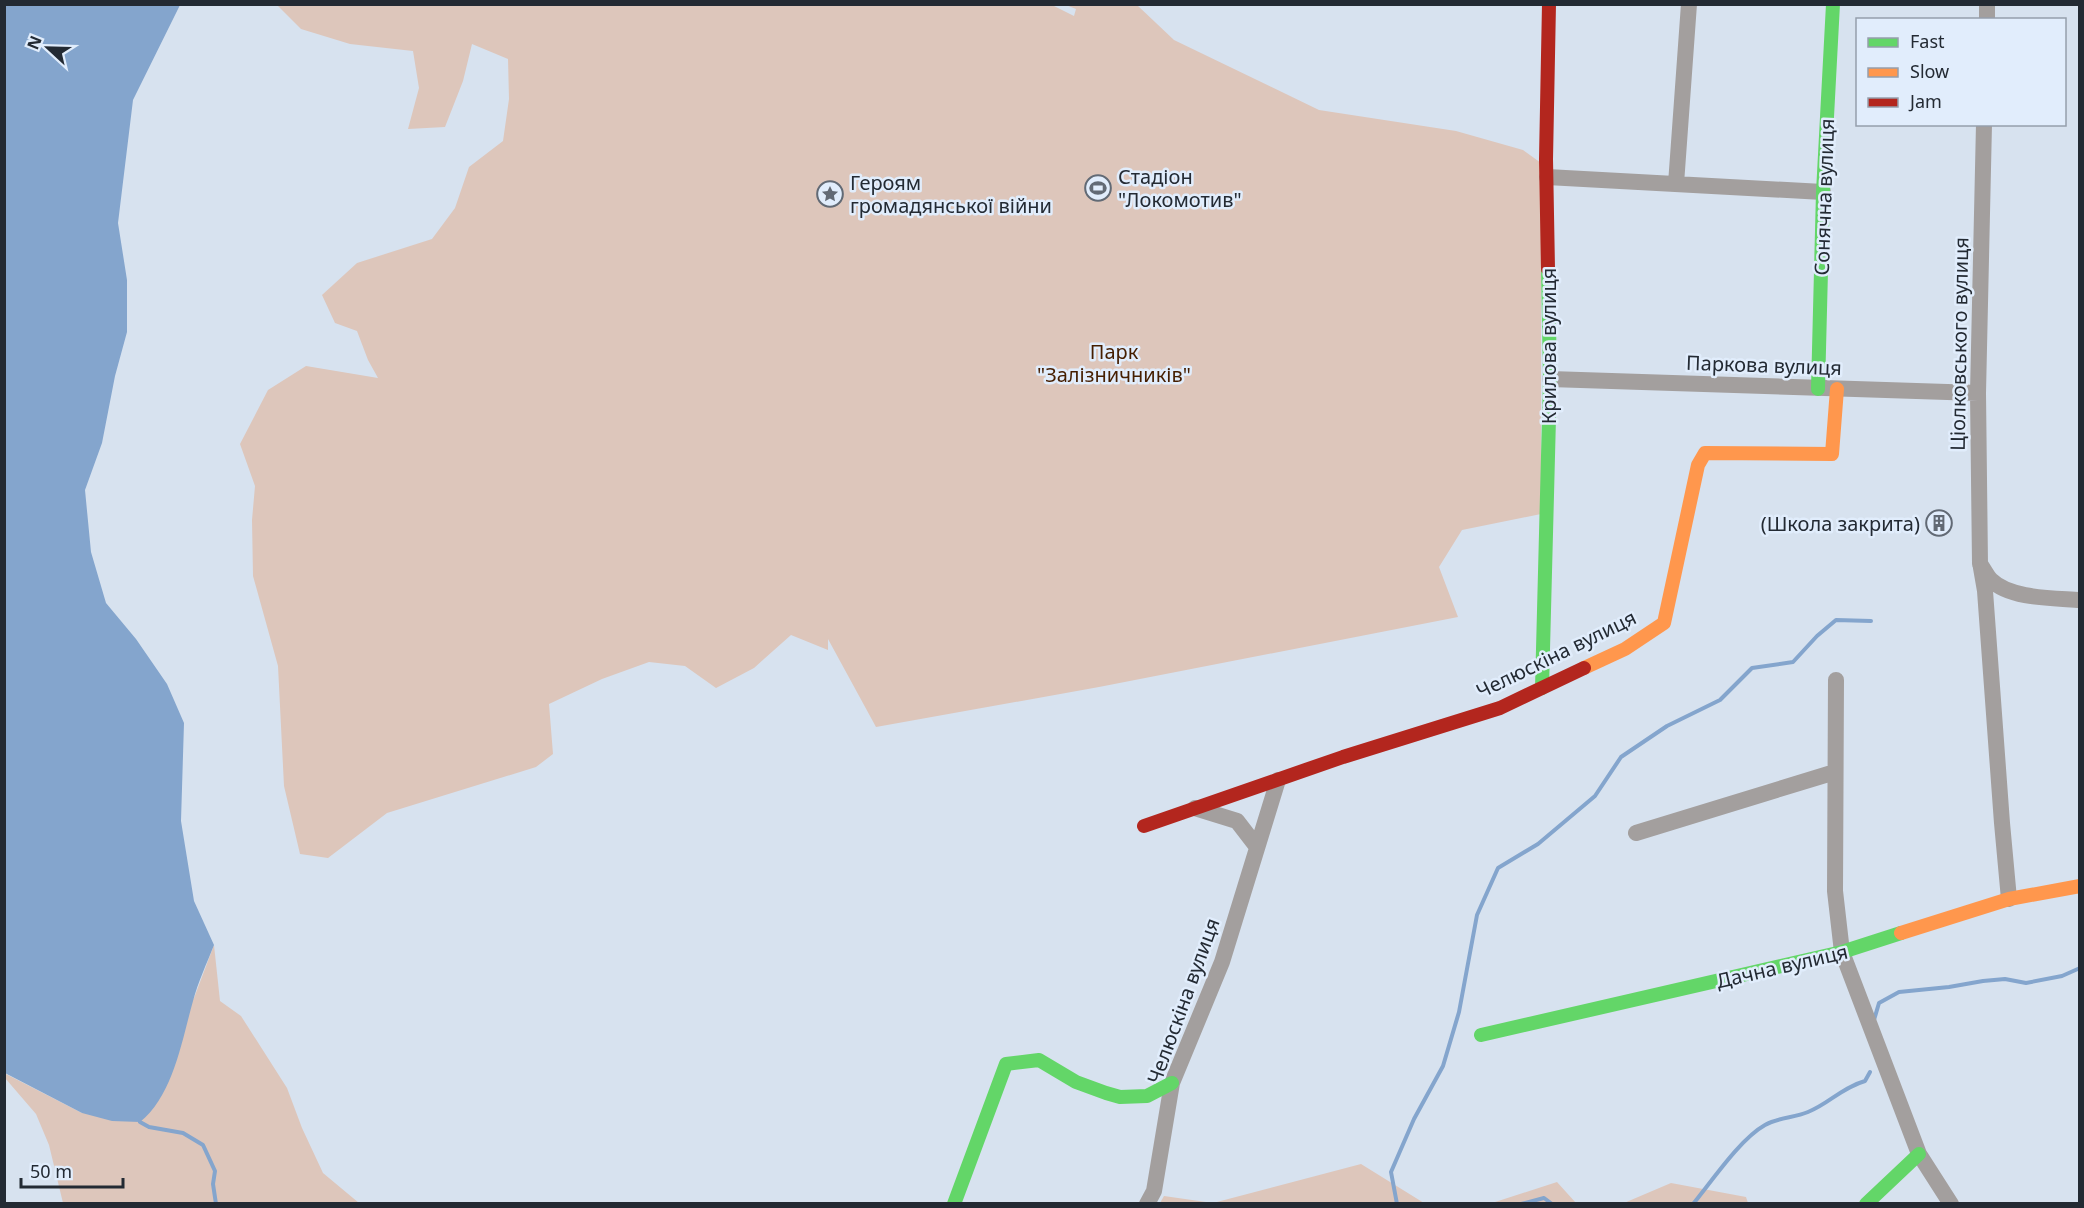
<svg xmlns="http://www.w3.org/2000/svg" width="2084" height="1208" font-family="'Noto Sans',sans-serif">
<rect width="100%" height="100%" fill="#d7e2ef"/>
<!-- green -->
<path fill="#ddc6bb" d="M1050 4 1074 16 1076 9 1066 5H1137L1174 40 1319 110 1456 131 1523 150 1541 163V514L1462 530 1439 567 1458 617 1099 687 876 727 828 639V650L791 635 754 668 716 688 685 666 649 662 602 679 549 704 553 754 536 767 387 813 328 858 300 854 284 786 278 666 253 576 252 520 255 486 240 444 268 390 306 366 378 378 368 360 357 331 335 323 322 295 357 263 432 239 455 208 469 167 503 141 509 99 508 59 472 44 463 81 445 127 408 129 419 88 413 51 350 44 301 29 277 5Z
M214 945 220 1001 241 1016 287 1088 302 1128 323 1173 359 1203H63L49 1145 36 1114 5 1078 4 1073 82 1113 194 998Z
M1361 1164 1424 1203H1160L1164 1196 1213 1203Z
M1557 1182 1576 1203H1492Z
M1671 1183 1746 1197 1748 1203H1624Z"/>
<!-- water -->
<path fill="#84a5cd" d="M4 5H180L133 100 118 223 127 280V332L115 376 102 443 85 490 91 552 106 603 136 639 167 684 184 723 181 821 194 901 214 945C207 963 198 982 193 1001 182 1040 173 1096 140 1122L112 1121 82 1113 5 1073Z"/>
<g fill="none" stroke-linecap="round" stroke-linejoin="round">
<!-- stream -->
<path stroke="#84a5cd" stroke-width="4" d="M1874 1020 1879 1003 1899 992 1949 987 1983 981 2005 979 2026 983 2062 976 2080 968
M140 1122 149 1127 183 1133 203 1145 215 1171 213 1184 216 1204
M1397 1204 1391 1172 1414 1119 1443 1066 1459 1012 1477 915 1498 868 1538 844 1595 796 1621 757 1667 726 1720 700 1752 668 1793 662 1817 636 1836 620 1871 621
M1521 1204 1544 1198 1552 1204
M1693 1204C1712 1181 1740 1139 1765 1125 1779 1117 1794 1118 1808 1112 1830 1103 1841 1088 1865 1081L1870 1072"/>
<!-- street -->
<path stroke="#a39f9e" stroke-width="16" d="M1987 20V4
M1984 124 1978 393 1980 564C1984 569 1987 576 1991 580 2010 599 2054 598 2080 600
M1547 177 1823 192
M1676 184 1689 4
M1550 379 1978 393
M1981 568 1985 591 2002 823 2009 899
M1836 680 1835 891 1842 952 1919 1154 1951 1204
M1195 808 1237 821 1257 847
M1636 833 1835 772
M1147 1204 1154 1191 1172 1083 1222 962 1278 780"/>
<!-- fast -->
<path stroke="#63d668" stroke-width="14" d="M1818 389 1823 192 1833 4
M1542 688 1550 379 1548 269
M1481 1035 1842 952 1901 933
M954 1204 1006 1064 1039 1060 1076 1082 1106 1093 1120 1097 1147 1096 1172 1083
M1866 1204 1919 1154"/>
<!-- slow -->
<path stroke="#ff974d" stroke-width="14" d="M1584 668 1625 649 1664 623 1698 465 1705 453 1832 454 1837 389
M1901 933 2009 899 2080 886"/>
<!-- jam -->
<path stroke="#b3261e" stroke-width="14" d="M1548 269 1546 159 1549 4
M1144 826 1343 757 1500 708 1584 668"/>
</g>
<!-- icons -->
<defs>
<g id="stadium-ring" transform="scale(1.35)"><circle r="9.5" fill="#e1edfc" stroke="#626a75" stroke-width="1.5"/><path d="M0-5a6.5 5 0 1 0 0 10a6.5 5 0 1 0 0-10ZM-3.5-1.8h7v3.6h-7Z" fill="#626a75"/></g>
<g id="sight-ring" transform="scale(1.35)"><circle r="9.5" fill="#e1edfc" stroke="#626a75" stroke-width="1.5"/><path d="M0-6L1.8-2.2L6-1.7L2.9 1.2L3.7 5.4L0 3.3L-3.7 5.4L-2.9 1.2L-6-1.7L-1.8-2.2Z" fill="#626a75"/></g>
<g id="building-ring" transform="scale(1.35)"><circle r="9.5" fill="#e1edfc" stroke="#626a75" stroke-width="1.5"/><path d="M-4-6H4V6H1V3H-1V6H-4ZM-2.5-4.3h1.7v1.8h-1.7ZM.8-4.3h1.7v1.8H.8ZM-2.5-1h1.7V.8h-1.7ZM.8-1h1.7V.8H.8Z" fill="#626a75"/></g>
</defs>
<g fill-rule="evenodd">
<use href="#stadium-ring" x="1098" y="188"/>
<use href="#sight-ring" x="830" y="194"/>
<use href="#building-ring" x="1939" y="523"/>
</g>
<g text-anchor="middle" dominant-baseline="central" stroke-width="5" stroke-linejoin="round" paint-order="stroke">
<!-- poi labels -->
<g font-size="20" fill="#232a33" stroke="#e1edfc" text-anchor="start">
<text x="1118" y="176">Стадіон<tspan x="1118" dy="23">"Локомотив"</tspan></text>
<text x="850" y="182">Героям<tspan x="850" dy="23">громадянської війни</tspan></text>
<text x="1920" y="523" text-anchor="end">(Школа закрита)</text>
</g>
<!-- street labels -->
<g font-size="20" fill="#232a33" stroke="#e1edfc">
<text transform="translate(1824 197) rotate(-88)">Сонячна вулиця</text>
<text transform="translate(1959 344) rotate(-89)">Ціолковського вулиця</text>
<text transform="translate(1548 346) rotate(-90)">Крилова вулиця</text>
<text transform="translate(1764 365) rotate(2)">Паркова вулиця</text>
<text transform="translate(1556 654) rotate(-26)">Челюскіна вулиця</text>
<text transform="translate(1782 966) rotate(-13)">Дачна вулиця</text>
<text transform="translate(1183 1001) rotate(-70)">Челюскіна вулиця</text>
</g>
<!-- park labels -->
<g font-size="20" fill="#451e00" stroke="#e1edfc">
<text x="1114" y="351">Парк<tspan x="1114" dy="23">"Залізничників"</tspan></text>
</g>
</g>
<!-- border -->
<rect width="2084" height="1208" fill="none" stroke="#232a33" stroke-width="12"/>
<!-- legend -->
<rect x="1856" y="18" width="210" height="108" fill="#e1edfc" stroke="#959fac" stroke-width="1.5"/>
<rect x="1868" y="38" width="30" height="9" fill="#63d668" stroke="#959fac" stroke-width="1.5"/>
<text x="1910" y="48" font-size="18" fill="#232a33">Fast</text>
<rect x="1868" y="68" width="30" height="9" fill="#ff974d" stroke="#959fac" stroke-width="1.5"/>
<text x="1910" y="78" font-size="18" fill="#232a33">Slow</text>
<rect x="1868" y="98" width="30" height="9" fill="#b3261e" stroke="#959fac" stroke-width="1.5"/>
<text x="1910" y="108" font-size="18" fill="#232a33">Jam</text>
<!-- north arrow -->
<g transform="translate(48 48) rotate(292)" stroke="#e1edfc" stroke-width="4.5" paint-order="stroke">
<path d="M0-4.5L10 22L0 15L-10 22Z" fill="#232a33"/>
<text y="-9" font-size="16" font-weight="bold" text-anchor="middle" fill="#232a33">N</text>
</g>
<!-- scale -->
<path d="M21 1178v9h102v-9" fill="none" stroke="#232a33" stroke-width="3"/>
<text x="30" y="1178" font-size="18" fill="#232a33" stroke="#e1edfc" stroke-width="4.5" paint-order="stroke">50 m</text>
</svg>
